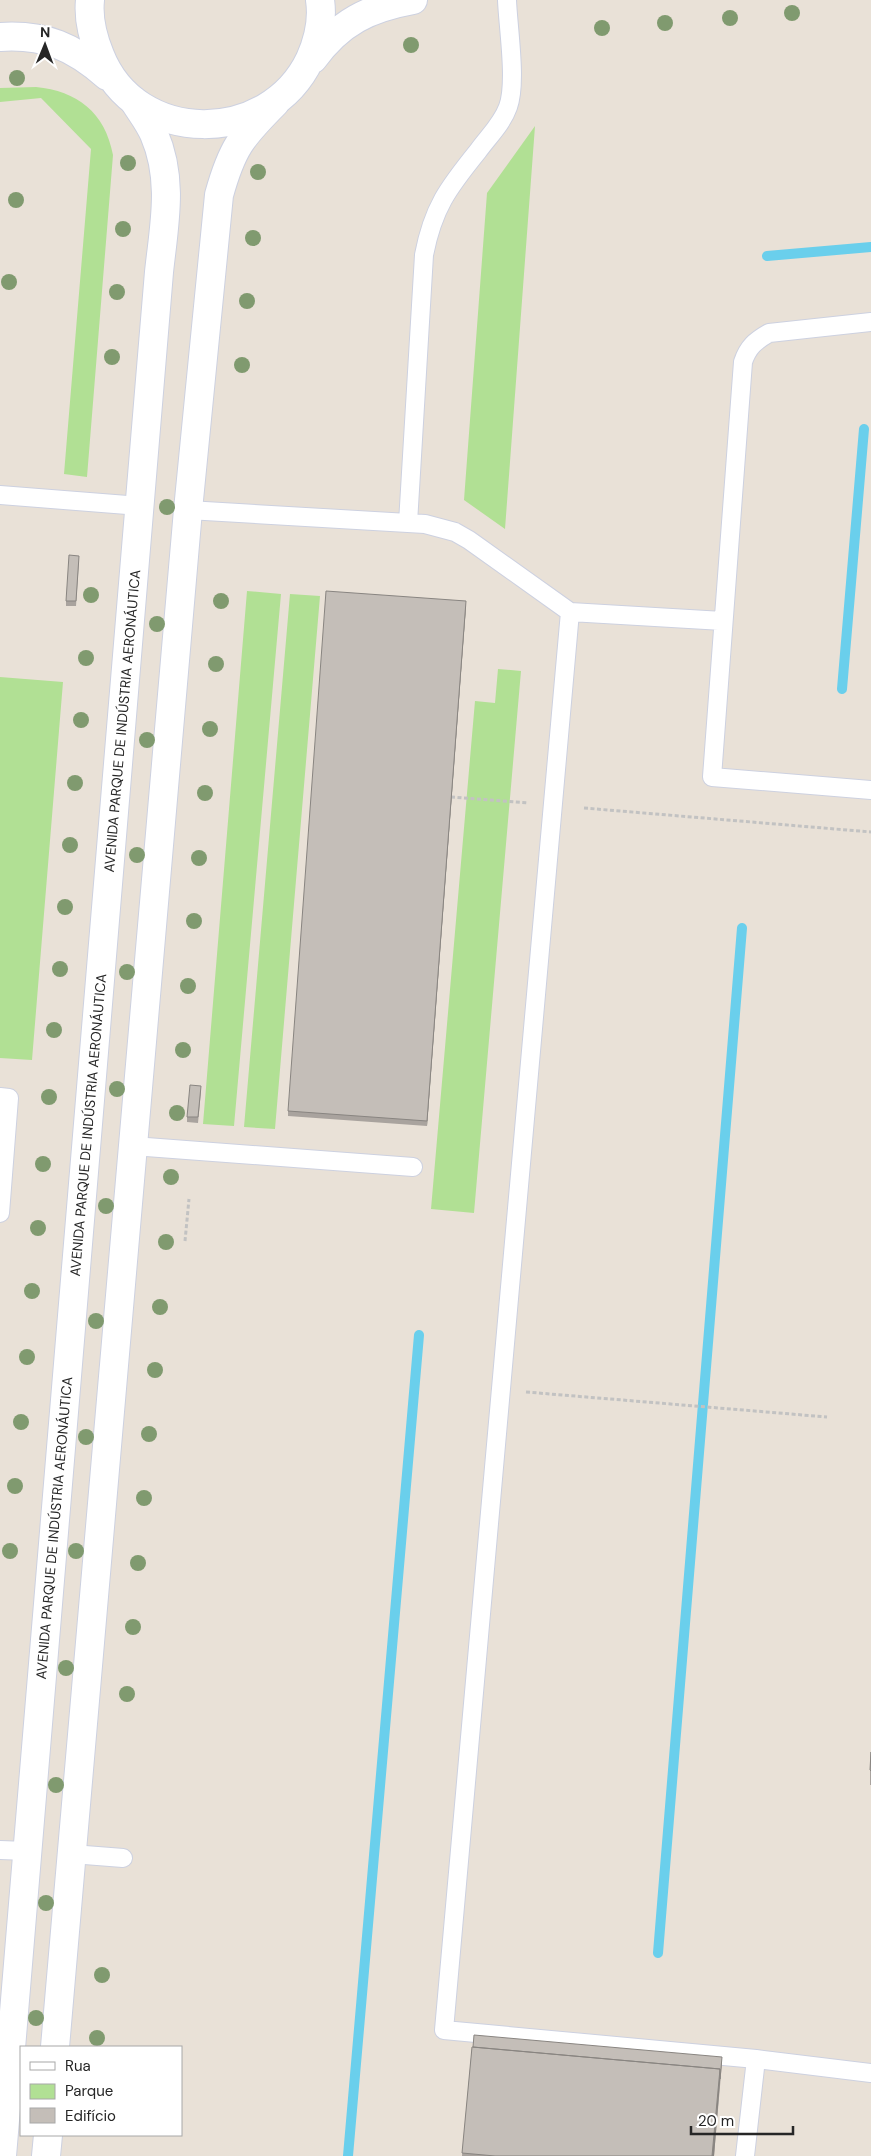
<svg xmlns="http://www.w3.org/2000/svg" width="871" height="2156" font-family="'DM Sans',sans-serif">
<rect width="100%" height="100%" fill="#e9e1d7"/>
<!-- green -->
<path fill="#b1e094" d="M36 87C77 91 105 112 113 155L87 477 64 474 91 149 41 98 0 102V88Z
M535 126 505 529 464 500 487 193Z
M247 591 281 594 234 1126 203 1124Z
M290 594 320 596 275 1129 244 1127Z
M498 669 521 671 474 1213 431 1209 475 701 495 703Z
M0 677 63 682 32 1060 0 1058Z"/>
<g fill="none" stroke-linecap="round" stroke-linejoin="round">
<!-- stream -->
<path stroke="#6acfec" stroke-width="10" d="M767 256 871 247
M842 689 864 429
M658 1953 742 928
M348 2156 419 1335"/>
<!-- service casing -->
<g stroke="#cdd1e0" stroke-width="20">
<path id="service" d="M871 322 769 333C755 341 748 347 743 362L712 777 871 790
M0 495 140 506
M188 510 425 524 455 532 469 540 570 612 723 621
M408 523 424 255C433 208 448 188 478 151 488 137 502 124 508 107 517 83 508 27 507 0
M570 612 444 2030 756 2059 745 2156
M0 1097 9 1098 0 1213
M133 1146 413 1167
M0 1850 27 1851
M72 1854 123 1858
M756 2059 871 2073"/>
</g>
<!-- minor casing -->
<g stroke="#cdd1e0" stroke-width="30">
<path id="minor" d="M55 2047 188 510 219 195C232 148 241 137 275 103
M2 2156 159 272C164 225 174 180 154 134 149 122 140 111 134 101
M46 2156 48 2135"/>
</g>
<!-- tertiary casing -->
<g stroke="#cdd1e0" stroke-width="30">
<path id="tertiary" d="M90 0C88 19 93 38 100 55 136 147 269 146 310 59 318 41 323 20 320 0
M0 37C45 34 74 47 107 76
M313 59C340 22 369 8 413 0"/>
</g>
<!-- path -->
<path stroke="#c2c2c2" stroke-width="3" stroke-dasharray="4 2.5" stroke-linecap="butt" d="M451 797 528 803
M584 808 871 832
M185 1241 189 1199
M526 1392 827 1417"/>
<!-- service -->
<use href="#service" stroke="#fff" stroke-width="18"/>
<!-- minor -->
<use href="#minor" stroke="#fff" stroke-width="28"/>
<!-- tertiary -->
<use href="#tertiary" stroke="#fff" stroke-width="28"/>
</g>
<!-- trees -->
<g fill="#809a6f">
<circle cx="792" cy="13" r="8"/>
<circle cx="730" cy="18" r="8"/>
<circle cx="665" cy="23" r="8"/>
<circle cx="602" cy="28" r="8"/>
<circle cx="411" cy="45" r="8"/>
<circle cx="17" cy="78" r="8"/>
<circle cx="128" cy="163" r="8"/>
<circle cx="258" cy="172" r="8"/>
<circle cx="16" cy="200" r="8"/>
<circle cx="123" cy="229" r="8"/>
<circle cx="253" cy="238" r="8"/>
<circle cx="9" cy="282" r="8"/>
<circle cx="117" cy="292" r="8"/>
<circle cx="247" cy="301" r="8"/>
<circle cx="112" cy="357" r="8"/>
<circle cx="242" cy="365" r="8"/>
<circle cx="167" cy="507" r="8"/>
<circle cx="91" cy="595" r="8"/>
<circle cx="221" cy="601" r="8"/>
<circle cx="157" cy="624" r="8"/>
<circle cx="86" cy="658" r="8"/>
<circle cx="216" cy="664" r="8"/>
<circle cx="81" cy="720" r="8"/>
<circle cx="210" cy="729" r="8"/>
<circle cx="147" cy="740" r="8"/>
<circle cx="75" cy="783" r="8"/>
<circle cx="205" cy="793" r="8"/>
<circle cx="70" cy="845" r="8"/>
<circle cx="137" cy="855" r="8"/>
<circle cx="199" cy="858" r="8"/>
<circle cx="65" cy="907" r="8"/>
<circle cx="194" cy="921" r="8"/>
<circle cx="60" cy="969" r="8"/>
<circle cx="127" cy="972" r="8"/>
<circle cx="188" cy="986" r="8"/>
<circle cx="54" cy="1030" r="8"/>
<circle cx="183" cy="1050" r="8"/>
<circle cx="117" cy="1089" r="8"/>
<circle cx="49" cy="1097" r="8"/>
<circle cx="177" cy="1113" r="8"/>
<circle cx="43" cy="1164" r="8"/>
<circle cx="171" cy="1177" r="8"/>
<circle cx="106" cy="1206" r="8"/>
<circle cx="38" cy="1228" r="8"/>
<circle cx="166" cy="1242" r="8"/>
<circle cx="32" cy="1291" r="8"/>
<circle cx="160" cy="1307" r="8"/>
<circle cx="96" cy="1321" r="8"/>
<circle cx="27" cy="1357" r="8"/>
<circle cx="155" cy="1370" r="8"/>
<circle cx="21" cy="1422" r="8"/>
<circle cx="149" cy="1434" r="8"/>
<circle cx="86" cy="1437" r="8"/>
<circle cx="15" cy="1486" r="8"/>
<circle cx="144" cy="1498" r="8"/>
<circle cx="10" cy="1551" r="8"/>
<circle cx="76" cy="1551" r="8"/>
<circle cx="138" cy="1563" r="8"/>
<circle cx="133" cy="1627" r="8"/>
<circle cx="66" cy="1668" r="8"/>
<circle cx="127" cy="1694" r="8"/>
<circle cx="56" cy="1785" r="8"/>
<circle cx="46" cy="1903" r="8"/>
<circle cx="102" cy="1975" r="8"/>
<circle cx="36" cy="2018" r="8"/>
<circle cx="97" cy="2038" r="8"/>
</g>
<!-- wall -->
<path fill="#a9a39e" d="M79 561 76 606H66V601Z
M466 606 427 1126 288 1116V1111Z
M201 1091 198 1123 187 1122V1117Z
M871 1752V1785H870V1770Z
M472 2047 722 2063 714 2156H462Z"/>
<!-- shaded-wall -->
<path fill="#898581" d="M466 601V606L427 1126V1121Z
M722 2057 714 2156H712L720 2069Z"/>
<!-- building -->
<path fill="#c4beb8" stroke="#898581" d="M69 555 79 556 76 601H66Z
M326 591 466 601 427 1121 288 1111Z
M190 1085 201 1086 198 1117H187Z
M871 1752V1771L870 1770Z
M474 2035 722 2057 720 2079V2069L473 2047Z
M472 2047 720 2069 712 2156H495L462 2153Z"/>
<g text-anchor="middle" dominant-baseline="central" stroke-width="4" stroke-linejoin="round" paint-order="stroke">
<!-- street labels -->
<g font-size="14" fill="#262626" stroke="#fff">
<text transform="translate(122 721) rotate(-85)">AVENIDA PARQUE DE INDÚSTRIA AERONÁUTICA</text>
<text transform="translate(88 1125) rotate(-85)">AVENIDA PARQUE DE INDÚSTRIA AERONÁUTICA</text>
<text transform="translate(54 1528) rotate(-85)">AVENIDA PARQUE DE INDÚSTRIA AERONÁUTICA</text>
</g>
</g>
<!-- legend -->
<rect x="20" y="2046" width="162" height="90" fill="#ffffff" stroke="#a8a8a8"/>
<rect x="30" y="2062" width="25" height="8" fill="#ffffff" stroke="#a8a8a8"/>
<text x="65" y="2071" font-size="15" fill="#262626">Rua</text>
<rect x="30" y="2084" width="25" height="15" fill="#b1e094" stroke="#a8a8a8"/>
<text x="65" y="2096" font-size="15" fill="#262626">Parque</text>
<rect x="30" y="2108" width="25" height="15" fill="#c4beb8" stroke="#a8a8a8"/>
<text x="65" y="2121" font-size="15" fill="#262626">Edifício</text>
<!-- north arrow -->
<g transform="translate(45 45) rotate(1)" stroke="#ffffff" stroke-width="4" paint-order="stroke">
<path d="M0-4L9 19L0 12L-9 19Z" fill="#262626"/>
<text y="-8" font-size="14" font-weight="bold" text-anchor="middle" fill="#262626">N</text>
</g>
<!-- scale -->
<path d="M691 2126v8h102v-8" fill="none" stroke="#262626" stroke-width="2.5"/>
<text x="698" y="2126" font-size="15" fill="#262626" stroke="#ffffff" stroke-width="4" paint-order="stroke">20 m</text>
</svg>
